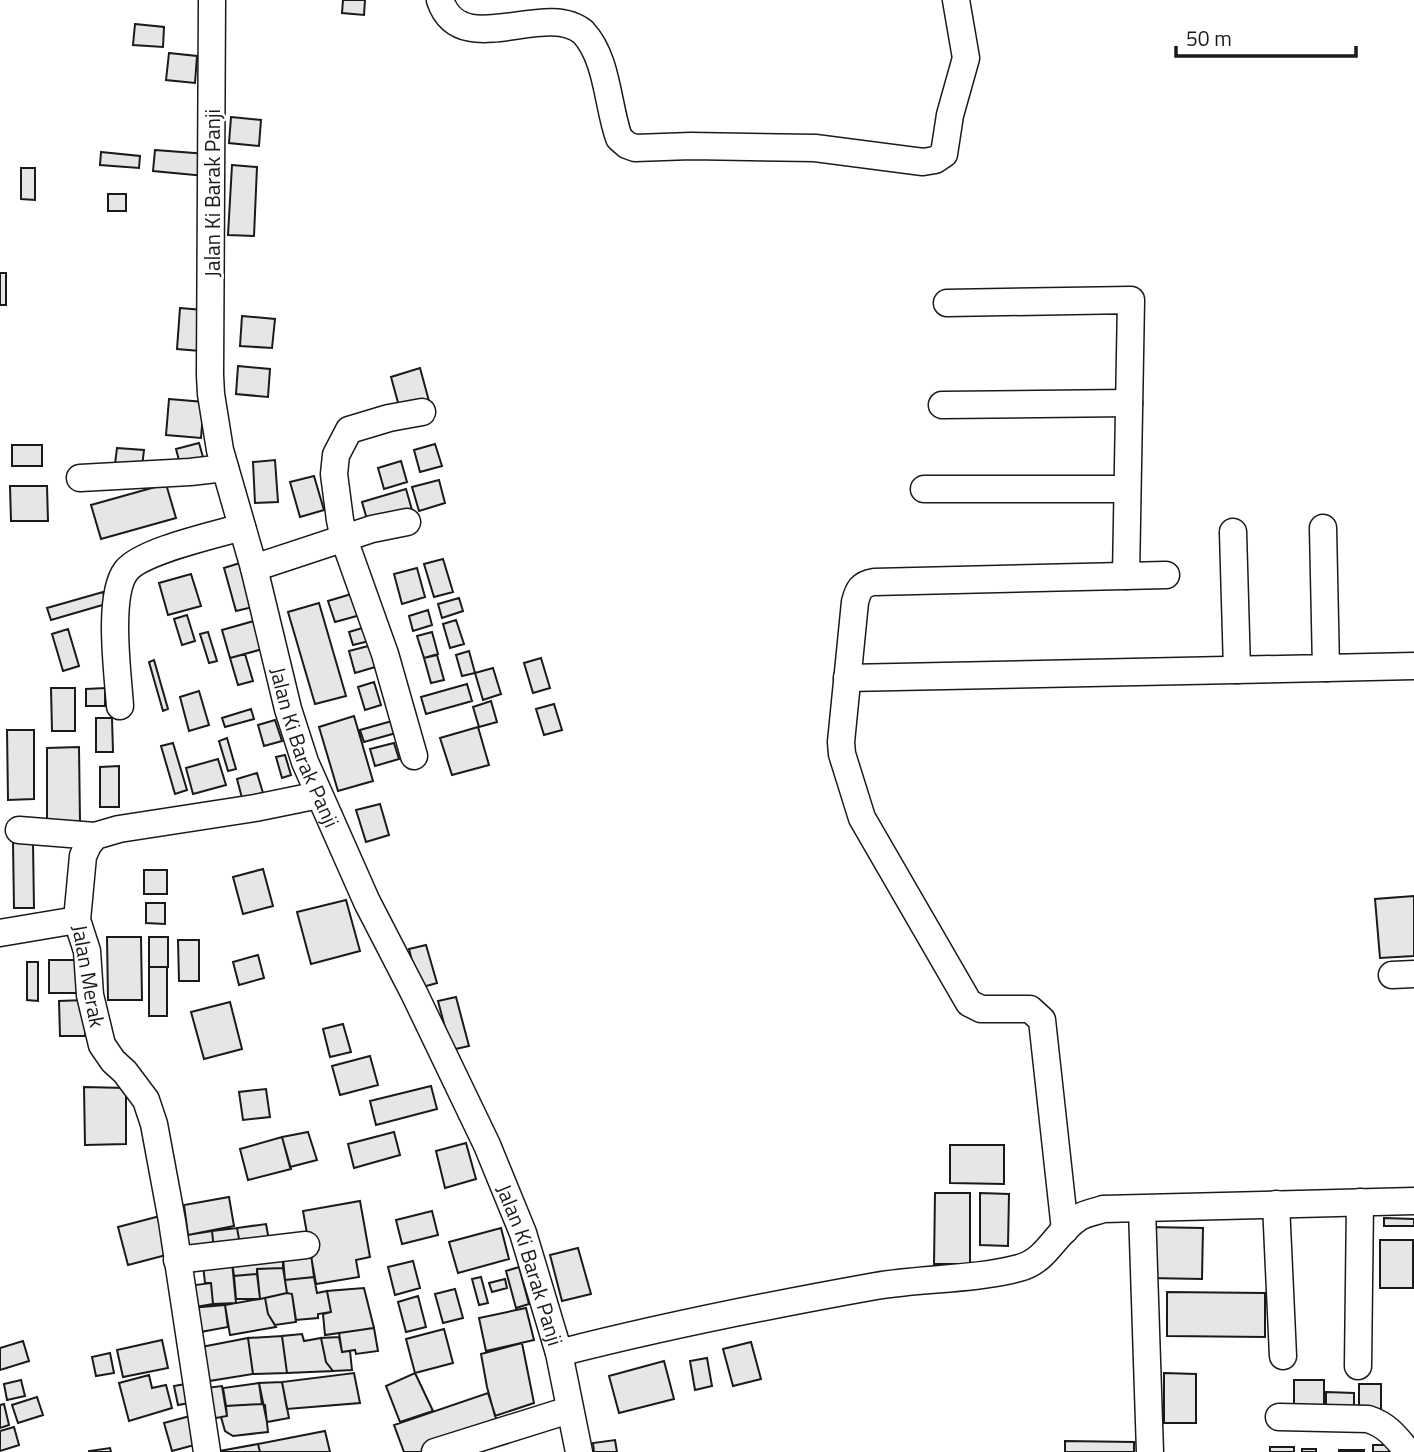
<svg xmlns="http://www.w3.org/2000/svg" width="1414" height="1452" font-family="'Titillium Web',sans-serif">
<rect width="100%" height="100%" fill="#fff"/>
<!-- building -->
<path fill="#e6e6e6" stroke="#1a1a1a" stroke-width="2" d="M343 0H365L364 15 342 13Z
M135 24 164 27 163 47 133 45Z
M169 53 197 56 195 83 166 80Z
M231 117 261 120 259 146 229 143Z
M155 150 207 154 205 176 153 171Z
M101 152 140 156 139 168 100 165Z
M232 165 257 167 254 236 228 235Z
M21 168H35V200L21 199Z
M108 194H126V211H108Z
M0 273H6V305H0Z
M180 308 203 310 200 351 177 349Z
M242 316 275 319 272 348 240 346Z
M238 366 270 369 268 397 236 394Z
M420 368 429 401 400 410 391 377Z
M169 399 204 402 201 438 166 435Z
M199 443 203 457 180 464 176 449Z
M435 444 442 466 420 472 414 450Z
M12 445H42V466H12Z
M117 448 144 450 142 467 115 464Z
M275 460 278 502 255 503 253 462Z
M401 461 407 482 384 489 378 468Z
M314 476 324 510 300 517 290 482Z
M439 480 445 503 419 511 412 487Z
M166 484 176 518 101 539 91 505Z
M10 486H47L48 521H11Z
M406 489 412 510 368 523 362 502Z
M443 559 453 592 434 597 424 564Z
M243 562 257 606 236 611 224 568Z
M417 568 425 597 402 604 394 574Z
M191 574 201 606 168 615 159 583Z
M103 592 106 604 51 620 47 608Z
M358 592 364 614 335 622 328 601Z
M459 598 463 611 442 618 438 604Z
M319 603 346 696 315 704 288 612Z
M428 610 432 625 413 631 409 616Z
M187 615 195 641 182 645 174 619Z
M261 619 270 647 230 658 222 630Z
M456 620 464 644 450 648 443 624Z
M369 626 373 640 353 645 349 632Z
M68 629 79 666 63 671 52 634Z
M208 632 217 661 209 663 200 634Z
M432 632 438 654 424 658 417 636Z
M376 644 382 665 355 673 349 651Z
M469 651 475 673 462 676 456 655Z
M245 654 253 681 238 685 230 658Z
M437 655 444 680 431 683 424 658Z
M541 658 550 688 533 693 524 663Z
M154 660 168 709 163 711 149 662Z
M493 668 501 694 483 700 475 673Z
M374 682 381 705 365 710 358 687Z
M467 684 472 701 426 714 421 697Z
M51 688H75V731H52Z
M105 688V706H86V689Z
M199 691 209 725 189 731 180 697Z
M491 701 497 722 479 727 473 707Z
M554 704 562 730 544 735 536 709Z
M251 709 254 719 225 727 222 718Z
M354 716 373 781 338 791 319 727Z
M96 718H112L113 752H96Z
M275 720 282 741 264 746 258 725Z
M392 721 396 733 364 742 360 730Z
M478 727 489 765 452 775 440 738Z
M7 730H34V799L8 800Z
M227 738 236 769 228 771 219 741Z
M173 743 187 790 175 794 161 746Z
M394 743 399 759 375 766 370 749Z
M79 747 80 822 47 823V748Z
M285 755 291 775 282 778 276 757Z
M218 759 226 785 193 794 186 768Z
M119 766V807H100V767Z
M257 773 263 793 242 798 237 779Z
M380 804 389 835 366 842 356 810Z
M13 842H33L34 908H14Z
M263 869 273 906 243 914 233 877Z
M144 870H167V894H144Z
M1414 896V956L1380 958 1375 899Z
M346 900 360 951 311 964 297 912Z
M146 903H165V924L146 923Z
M107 937H141L142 1000H108Z
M149 937H168V967H149Z
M178 940H199V981H179Z
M426 945 437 983 419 988 409 949Z
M258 955 264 978 239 985 233 962Z
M49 960H84V993H49Z
M27 962H38V1001L27 1000Z
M149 967H167V1016H149Z
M456 997 469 1046 451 1050 438 1001Z
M85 1000V1036H60L59 1001Z
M230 1002 242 1049 204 1059 191 1012Z
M343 1024 351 1052 330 1057 323 1029Z
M370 1056 378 1085 340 1095 332 1066Z
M431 1086 437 1109 376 1125 370 1101Z
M84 1087 126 1088V1144L85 1145Z
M266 1089 270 1117 243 1120 239 1092Z
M308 1132 317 1160 290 1167 282 1137Z
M394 1132 400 1155 354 1168 348 1144Z
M282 1137 291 1169 248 1180 240 1149Z
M466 1143 476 1179 445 1188 436 1151Z
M950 1145H1004V1184L950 1183Z
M935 1193H970V1264H934Z
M980 1193 1009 1194 1008 1246 980 1245Z
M229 1197 234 1226 188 1235 184 1205Z
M360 1201 370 1257 356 1260 359 1277 316 1284 303 1211Z
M432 1211 438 1235 402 1244 396 1220Z
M160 1216 170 1254 128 1265 118 1227Z
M1384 1218 1414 1219V1226H1384Z
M266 1224 270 1246 241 1250 237 1228Z
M1147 1227 1203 1228 1202 1279 1148 1278Z
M237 1228 241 1250H214L212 1231Z
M501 1228 509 1259 458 1273 449 1242Z
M212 1231 214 1250 184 1254 181 1236Z
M1380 1240H1413V1288H1380Z
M578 1248 591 1294 562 1301 550 1255Z
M311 1254 314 1277 285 1280 283 1258Z
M283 1258V1268L257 1269V1274L234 1276 232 1262Z
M413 1261 420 1288 395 1295 388 1267Z
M232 1262 236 1303 213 1304 211 1283H205L203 1265Z
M519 1267 529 1304 516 1308 506 1271Z
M283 1268 287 1293 260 1299 257 1269Z
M257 1274 260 1299H236L234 1276Z
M314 1277 317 1293 327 1291 331 1312 318 1314V1318L296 1320 292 1294 287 1293 285 1280Z
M481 1277 488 1303 479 1305 472 1279Z
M505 1279 507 1288 492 1292 489 1283Z
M211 1283 213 1304 190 1308 187 1286Z
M364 1288 374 1328 325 1335 323 1314 331 1312 327 1291Z
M455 1289 463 1318 443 1323 435 1294Z
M1167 1292 1265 1293V1337L1167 1336Z
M287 1293 292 1294 296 1322 275 1325 268 1314 265 1298Z
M418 1296 426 1327 406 1332 398 1302Z
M265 1298 268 1314 276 1327 230 1335 225 1305Z
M225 1305 228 1327 195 1333 190 1308Z
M526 1308 534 1340 486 1351 479 1318Z
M374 1328 378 1351 356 1354 355 1350 342 1352 339 1333Z
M444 1329 453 1363 415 1373 406 1339Z
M302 1334 304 1341 321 1338 326 1362 333 1371 287 1373 282 1336Z
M282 1336 287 1373 253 1374 248 1338Z
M339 1337 342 1352 350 1351 352 1370 333 1371 326 1362 321 1338Z
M248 1338 253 1374 203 1382 196 1348Z
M162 1340 168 1368 123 1377 117 1350Z
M23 1341 29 1361 0 1370V1348Z
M751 1342 761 1379 733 1386 723 1349Z
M522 1343 534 1403 495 1416 487 1387 481 1354Z
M110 1353 114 1373 96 1376 92 1357Z
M707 1358 712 1386 695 1390 690 1361Z
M664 1361 674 1399 619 1413 609 1376Z
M354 1373 360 1403 287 1409 282 1382Z
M415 1373 433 1411 400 1422 386 1386Z
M1164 1373 1196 1374V1423H1164Z
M149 1375 152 1388 166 1385 172 1408 129 1421 119 1383Z
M21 1380 25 1396 7 1400 4 1384Z
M1294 1380H1324V1413L1294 1412Z
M282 1382 289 1418 267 1422 259 1383Z
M191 1383 195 1402 178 1405 174 1386Z
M259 1383 262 1404 226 1406 223 1388Z
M1359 1384H1381V1411H1359Z
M222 1386 227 1416 210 1419 205 1388Z
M1326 1392 1354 1393V1416H1326Z
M488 1393 499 1427 429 1452H404L394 1425Z
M37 1397 43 1415 18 1423 12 1405Z
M4 1404 9 1425 0 1428V1405Z
M262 1404 265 1405 268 1432 233 1436 225 1431 221 1417 227 1416 226 1406Z
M190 1416 198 1444 172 1451 164 1423Z
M14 1427 19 1445 0 1451V1431Z
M325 1431 330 1452H260L258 1444Z
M615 1440 617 1452H594L593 1443Z
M1065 1441 1134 1442V1452H1065Z
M258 1444 260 1452H214Z
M1373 1445H1389V1452H1373Z
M1270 1447H1294V1452H1270Z
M110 1448 111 1452H89V1451Z
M1302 1449H1316V1452H1302Z
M1339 1450H1364V1452H1339Z"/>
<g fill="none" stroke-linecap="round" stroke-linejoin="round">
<!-- minor casing -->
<g stroke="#1a1a1a" stroke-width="29">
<g id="minor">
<path id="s1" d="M212 0 210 375 211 394 220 450 254 568 288 709 305 762 367 902 414 993 487 1145 523 1233 559 1353 579 1452"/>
<path d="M440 0C461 62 544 0 583 32 608 59 607 104 619 138L627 145 635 148 691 146 815 148 923 162 935 160 944 154 950 115 966 58 956 0"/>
<path d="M947 303 1131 300 1126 576"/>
<path d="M942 405 1129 403"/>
<path d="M80 478 190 472 225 468"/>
<path d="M924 489H1127"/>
<path d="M1233 532 1237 670"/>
<path d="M254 568 372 529 407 522"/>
<path d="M1326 668 1414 666"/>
<path d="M847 678 1326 668 1323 528"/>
<path d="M120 706C118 675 107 596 126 571 141 551 215 535 242 527"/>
<path d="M414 756 385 654 344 539 340 520 334 474 336 455 349 430 389 418 422 412"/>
<path d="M19 830 95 836"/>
<path d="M0 933 77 920"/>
<path d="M1392 975 1414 974"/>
<path d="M1276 1204 1283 1356"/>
<path d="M1142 1209 1150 1452"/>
<path d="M1065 1230 1042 1020 1030 1009H981L969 1003 862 818 842 754 841 742 855 602C858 590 861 584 874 582L1166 575"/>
<path d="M177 1260 306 1245"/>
<path d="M559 1353C664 1326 770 1305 876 1286 923 1278 973 1280 1019 1268 1047 1261 1055 1233 1078 1218 1085 1213 1095 1212 1103 1209L1414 1201"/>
<path d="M1358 1366 1360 1202"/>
<path d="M1279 1417 1368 1419C1387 1425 1396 1437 1408 1452"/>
<path d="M207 1452 172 1221 154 1124 146 1100 125 1072 113 1061 102 1045 90 995 87 951 77 920 83 856 88 845 95 836 119 829 255 808 319 795"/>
<path d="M435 1452 569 1410"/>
</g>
</g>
<!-- minor -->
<use href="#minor" stroke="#fff" stroke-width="26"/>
</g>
<g text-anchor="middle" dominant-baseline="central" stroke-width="5" stroke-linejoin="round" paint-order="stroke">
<!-- street labels -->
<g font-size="21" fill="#1a1a1a" stroke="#fff">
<text transform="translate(212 193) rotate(-90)">Jalan Ki Barak Panji</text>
<text stroke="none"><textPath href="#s1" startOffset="760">Jalan Ki Barak Panji</textPath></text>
<text transform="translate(89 976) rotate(80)">Jalan Merak</text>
<text stroke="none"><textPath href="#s1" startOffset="1326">Jalan Ki Barak Panji</textPath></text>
</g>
</g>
<!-- scale -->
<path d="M1176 46v10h180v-10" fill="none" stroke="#1a1a1a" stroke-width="3.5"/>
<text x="1186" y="46" font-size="21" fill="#1a1a1a" stroke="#ffffff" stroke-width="5" paint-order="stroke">50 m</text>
</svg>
